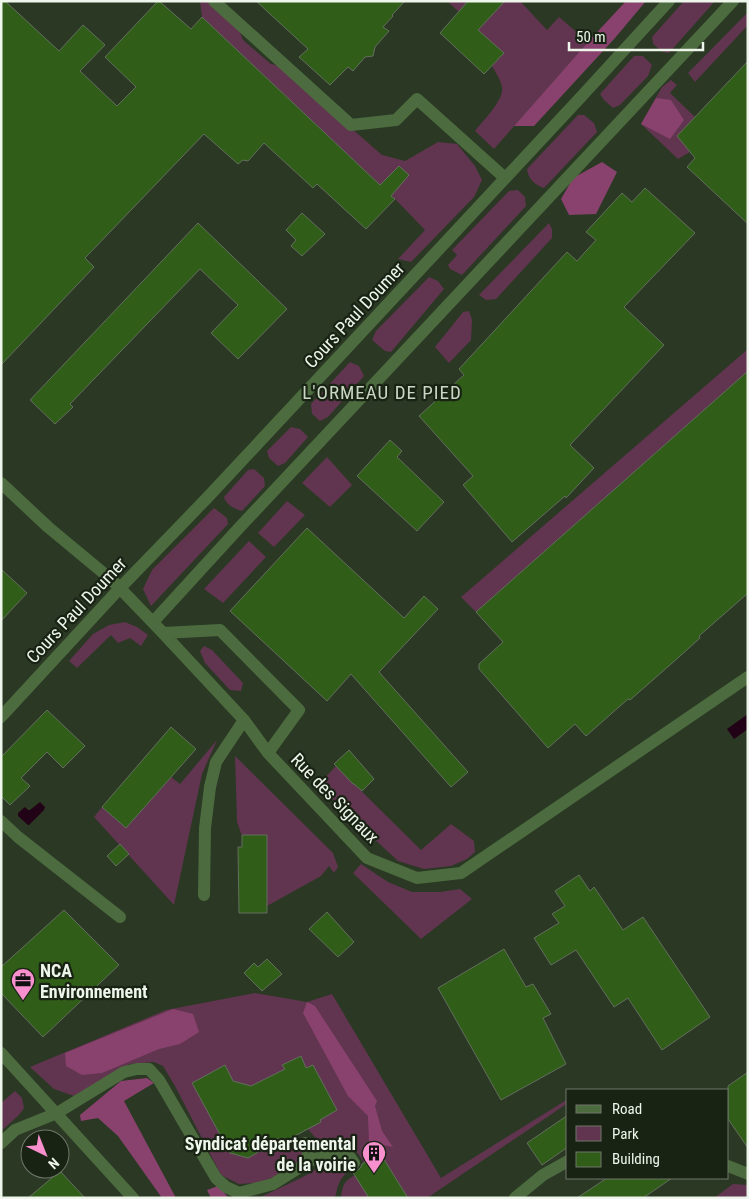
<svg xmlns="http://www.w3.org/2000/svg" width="749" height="1199" font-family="'Roboto Condensed',sans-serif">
<rect width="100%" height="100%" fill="#222d1e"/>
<!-- built -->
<path fill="#2a3824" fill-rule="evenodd" d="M1 1H748V1198H1ZM568 1090H728V1178H568ZM30 1139H60V1169H30Z"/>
<!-- green -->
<path fill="#61354f" d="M200 1H208L239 29 243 40 271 64 280 66 382 155 405 161 438 142 457 144 475 166 482 180 474 197 411 262 398 259 425 230 395 199 202 17Z
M447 1H468L459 12Z
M505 1H520L547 30 559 17 588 42 494 149 475 131C482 122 504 100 502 88 501 80 496 73 492 66L504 53 478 30Z
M684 1H715L669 53 663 52 653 44 652 37Z
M748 12V25L695 82 688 73Z
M634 56H643L652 65 648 76 620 105 613 108 604 100 600 94Z
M671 80 677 85 670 93 695 117 690 152 678 159 641 124 662 87Z
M578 115H584L594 123 597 132 544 188C535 185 528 179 527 169Z
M518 190 525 197 526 206 462 275 450 269 448 265 457 255 452 250 509 191Z
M549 223 552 229V238L496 299 486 300 479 295Z
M429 277 438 281 444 289 391 352 385 351 372 340 376 331Z
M469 311 472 320 471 340 449 363 435 347 463 312Z
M748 349V371L476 612 461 597Z
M350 362 359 366 364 376 328 417 320 421 312 414 311 404Z
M291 427 300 429 308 437 285 463 278 466 269 458 267 451Z
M327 457 352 485 330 507 302 483Z
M254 469 264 478 265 486 242 511C235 509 226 505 224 497L248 470Z
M287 501 305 515 274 547 258 533Z
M214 508 227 518 228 524 151 606 143 589 152 570Z
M249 541 266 557 223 603 204 589Z
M125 622 137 627 148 635 141 646 130 638 118 643 111 635 77 668 69 661 93 634 109 625Z
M204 646 212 650 243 683 241 691 230 690 205 663 200 651Z
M217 740 202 774 174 905 94 817 102 807 126 828 171 777 180 784Z
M235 756 333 853 338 867 334 873 329 866 321 876 267 906 237 822Z
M336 766 421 850 451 824 474 841 475 852 467 859 451 866 424 869 398 861 317 786Z
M361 864 388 882 412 892H440L460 889 472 899 421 939 353 873Z
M255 993 307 1002 332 994 441 1178 568 1099V1103L427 1198H408L380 1153 364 1163C359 1154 351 1142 340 1143 335 1143 329 1146 324 1148L308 1129 296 1135 304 1159 281 1175 257 1183 239 1184 221 1175 175 1086 163 1066 154 1062 130 1064 74 1096 54 1089 30 1067 166 1010Z
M15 1091 22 1098 24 1108 19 1115 1 1131V1103Z
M334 1158H344L352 1170C339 1176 338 1186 335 1198H253L261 1197 305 1176Z
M355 1175 369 1198H341C343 1185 343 1182 355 1175Z
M733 1184 748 1185V1198H714Z"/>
<!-- forest -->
<path fill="#89426d" d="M626 1H646L615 38 534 126H514L588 42Z
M656 98 671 100 684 120 670 139 641 124Z
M602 162 617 172 596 214 569 215 561 199 573 178Z
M307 1002 315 1006 377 1101 375 1106 382 1131 393 1147 369 1142 368 1116 348 1096 303 1013Z
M173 1009 193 1014 199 1032 180 1044 159 1049 102 1073 82 1075 66 1066 65 1053Z
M147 1078 154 1083 124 1101 176 1198H162L118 1136 98 1118 81 1121 80 1115 121 1081Z
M218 1186 228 1197V1198H211L207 1190Z"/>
<!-- water -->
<path fill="#220216" d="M748 714V729L734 739 727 729Z
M40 802 45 807 44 810 29 825H28L18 816V813L25 807 28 810H30Z"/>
<!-- building -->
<path fill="#305d18" stroke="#636f5e" d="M1 1H5L59 51 83 25 105 45 80 71 117 106 136 87 105 57 158 1H159L191 29 202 17 380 185 399 166 409 175 391 196 395 199 366 229 317 184 313 188 264 143 248 161 243 160 238 164 204 134 85 258 94 267 1 365Z
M256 1H405L392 15 393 16 383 27 389 31 375 47 373 56 365 57 353 71 348 67 330 85 299 57 308 49Z
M468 1H505L478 30 504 53 484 74 440 33Z
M748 61V224L687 167 695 158 677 136Z
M645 188 695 233 624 307 664 345 570 445 594 468 566 498 565 496 512 542 463 485 473 476 419 416 464 375 459 369 567 252 577 261 596 240 586 232 622 193 632 202Z
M302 213 325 234 302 256 291 246 296 240 286 230Z
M198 223 287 309 238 359 211 333 238 305 200 269 70 404 73 407 55 424 30 400Z
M748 371V593L699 636 700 638 679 657 630 700 628 699 586 736 575 724 548 748 479 669V664L503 642 476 612Z
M390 440 402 451 397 457 444 502 417 531 357 476Z
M307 528 404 618 424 596 438 609 379 672 468 772 451 787 351 674 327 701 230 611Z
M1 569 27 593 1 621Z
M47 710 85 746 63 768 47 752 21 778 30 786 10 805 1 796V757Z
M171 727 196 749 126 828 102 807Z
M349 750 374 779 362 791 354 784H353L334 764Z
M242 835H267V913H239L238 847H242Z
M120 844 129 854 116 866 107 856Z
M579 875 590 891 594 887 623 930 643 917 710 1017 662 1050 628 998 614 1007 576 950 551 965 534 938 559 923 552 914 565 906 555 891Z
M64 910 119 965 43 1037 1 993V967Z
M327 912 354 942 338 957 309 929Z
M504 949 526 987 533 984 551 1014 543 1018 566 1064 501 1100 438 988Z
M267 959 282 974 262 991 244 973 254 963 258 967Z
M301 1056 306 1068 313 1065 337 1110 320 1120 321 1122 289 1139H263L269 1146 248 1158 230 1153 192 1083 225 1065 233 1081 251 1086 285 1069 282 1065Z
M748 1072V1148L728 1119V1086Z
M568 1115V1147L542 1165 527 1143Z
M380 1153 408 1198H369L352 1171 358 1170 361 1167 362 1164Z
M60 1171 85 1198H28Z
M607 1178H672L643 1198H577Z"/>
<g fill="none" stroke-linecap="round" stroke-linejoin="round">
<!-- minor -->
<path stroke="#4c6b3f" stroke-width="12" d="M214 1 351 125 396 120 417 99 505 178
M1 483 48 527 113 581 163 633 244 720 268 753 367 858 417 878 461 873 748 677
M153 622 238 529 733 1
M163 633 220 630 299 710 268 753
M1 717 120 588 207 498 580 98 669 1
M1 821 18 837 120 917
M204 895 205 828 210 787 216 762 244 720
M1 1053 133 1198
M1 1143 15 1130 57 1113 124 1072 137 1069H149L159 1080 216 1178 226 1187 239 1193 238 1198
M305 1143 310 1161
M728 1166 748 1174
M239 1193 273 1184 310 1161 330 1153H347L354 1163
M515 1198 543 1175 568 1161"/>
</g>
<!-- icons -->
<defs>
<g id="office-pin" transform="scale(1.25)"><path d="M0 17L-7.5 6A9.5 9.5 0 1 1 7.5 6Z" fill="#f790cd" stroke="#192314"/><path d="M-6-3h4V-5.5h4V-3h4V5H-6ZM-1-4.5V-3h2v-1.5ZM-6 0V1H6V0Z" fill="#111"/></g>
<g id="building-pin" transform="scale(1.25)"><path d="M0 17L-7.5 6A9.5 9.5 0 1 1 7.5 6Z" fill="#f790cd" stroke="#192314"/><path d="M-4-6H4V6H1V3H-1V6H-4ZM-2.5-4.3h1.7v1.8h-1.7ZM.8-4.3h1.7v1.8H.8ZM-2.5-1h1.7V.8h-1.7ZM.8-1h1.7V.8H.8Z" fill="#111"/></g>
</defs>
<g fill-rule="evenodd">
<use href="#office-pin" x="23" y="980"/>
<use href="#building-pin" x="374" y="1153"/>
</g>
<g text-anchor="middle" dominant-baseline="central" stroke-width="4.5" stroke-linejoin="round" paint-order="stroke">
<!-- street labels -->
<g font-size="18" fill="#eef5eb" stroke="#192314">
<text transform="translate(354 315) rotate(-47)">Cours Paul Doumer</text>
<text transform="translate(76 610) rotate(-47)">Cours Paul Doumer</text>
<text transform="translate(335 798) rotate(46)">Rue des Signaux</text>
</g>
<!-- poi labels -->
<g font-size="18" font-weight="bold" fill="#eef5eb" stroke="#192314" text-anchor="start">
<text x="40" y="970">NCA<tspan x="40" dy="21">Environnement</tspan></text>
<text x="356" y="1143" text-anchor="end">Syndicat départemental<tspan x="356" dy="21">de la voirie</tspan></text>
</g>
<!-- neighbourhood labels -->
<g font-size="19" letter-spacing="1" fill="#c9d7c4" stroke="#192314">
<text x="382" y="392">L'ORMEAU DE PIED</text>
</g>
</g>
<!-- border -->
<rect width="749" height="1199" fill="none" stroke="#eef5eb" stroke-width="5"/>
<!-- legend -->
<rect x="566" y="1089" width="162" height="90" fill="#192314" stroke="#6e776a"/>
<rect x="576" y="1105" width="25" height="8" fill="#4c6b3f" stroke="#6e776a"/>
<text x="612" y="1114" font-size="15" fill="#eef5eb">Road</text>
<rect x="576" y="1126" width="25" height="15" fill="#61354f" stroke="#6e776a"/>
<text x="612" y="1139" font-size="15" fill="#eef5eb">Park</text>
<rect x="576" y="1152" width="25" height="15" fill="#305d18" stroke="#6e776a"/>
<text x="612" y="1164" font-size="15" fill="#eef5eb">Building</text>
<!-- north arrow -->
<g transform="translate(45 1154) rotate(137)"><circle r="24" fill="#192314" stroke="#6e776a"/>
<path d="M0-4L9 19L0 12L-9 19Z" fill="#f790cd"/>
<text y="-8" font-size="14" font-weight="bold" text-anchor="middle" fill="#eef5eb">N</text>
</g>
<!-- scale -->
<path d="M569 42v8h134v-8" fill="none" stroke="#eef5eb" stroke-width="2.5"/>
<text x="576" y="42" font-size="15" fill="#eef5eb" stroke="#192314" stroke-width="4" paint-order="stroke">50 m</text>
</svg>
